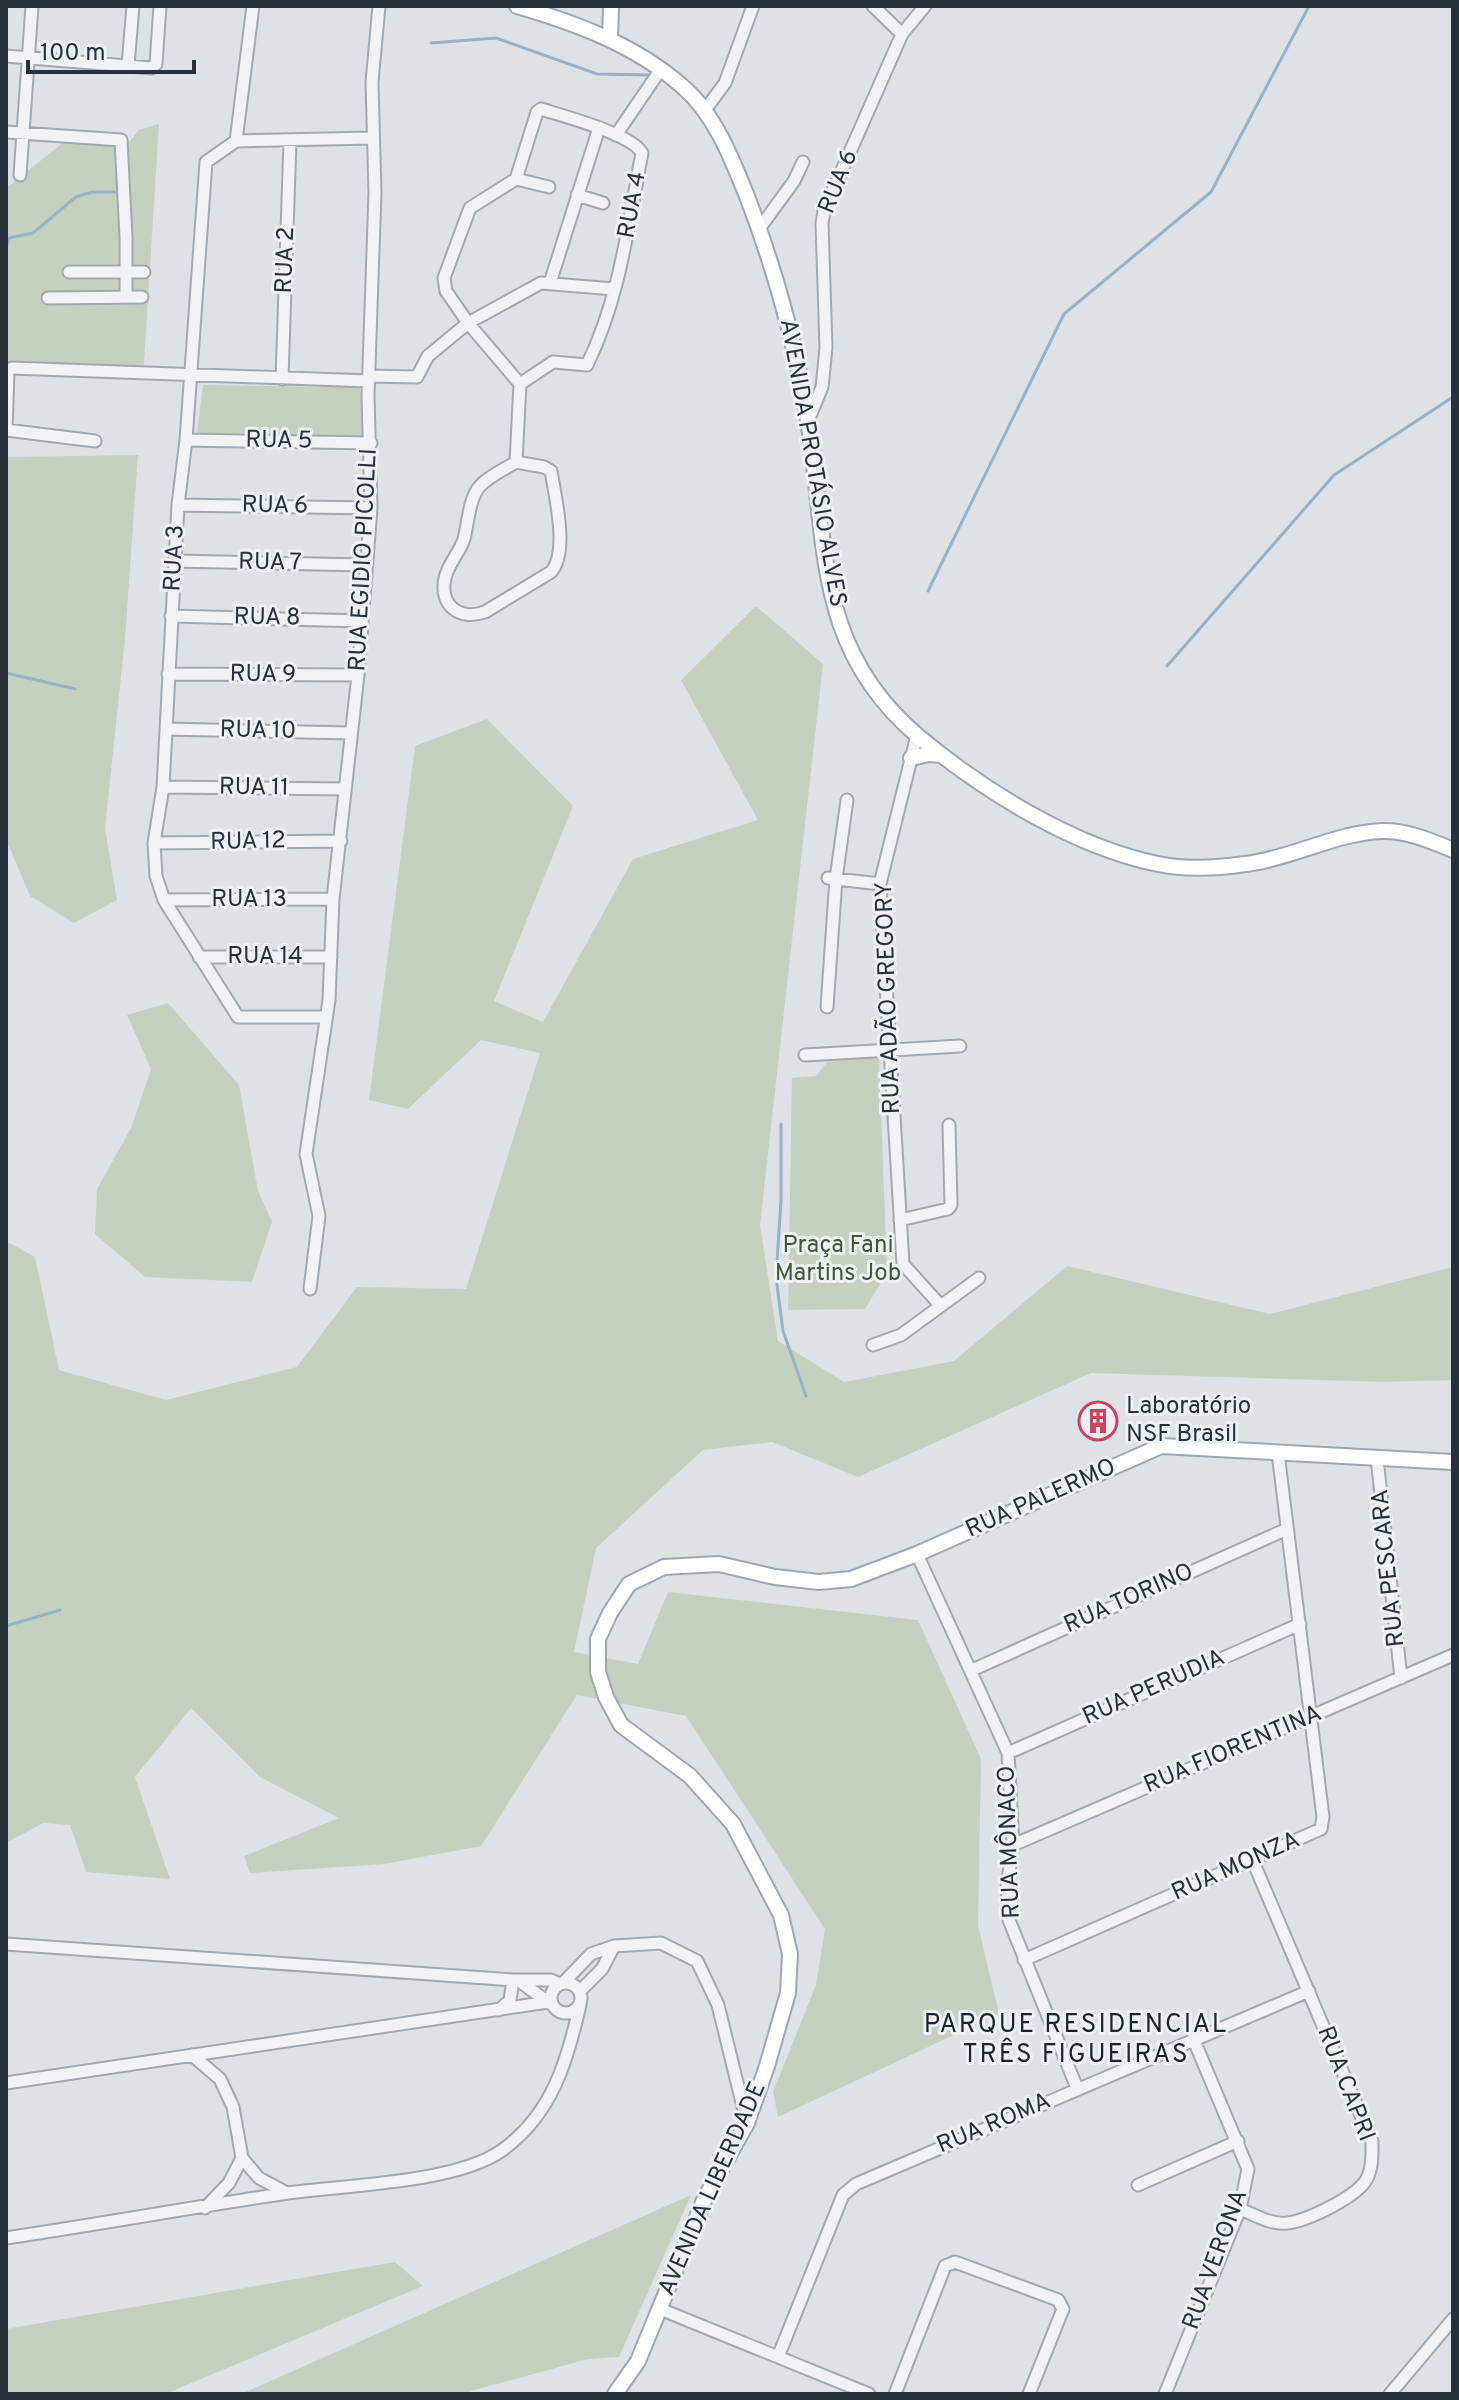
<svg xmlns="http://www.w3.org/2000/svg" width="1459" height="2400" font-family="Overpass,sans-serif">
<rect width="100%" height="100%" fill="#dde2e7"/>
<!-- green -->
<path fill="#c5d1bf" d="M159 124 143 377 6 373V188L64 142 130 141 139 130Z
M203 385 360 387 365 436 197 433Z
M138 455 125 639 105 828 117 900 74 923 30 896 6 839V457Z
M756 606 823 664 760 1225 778 1341 844 1382 954 1361 1067 1266 1270 1314 1453 1267V1380L1384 1382 1091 1373 858 1477 772 1442 703 1450 596 1548 574 1652 638 1664 668 1592 918 1620 981 1759 978 1925 999 2014 778 2117 773 2092 816 1985 825 1929 686 1716 577 1695 481 1846 384 1864 250 1873 244 1856 339 1818 260 1777 191 1708 135 1777 170 1879 86 1872 70 1825 43 1823 6 1843V1241L35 1257 59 1370 166 1400 297 1367 357 1287 466 1289 540 1053 481 1040 408 1109 369 1100 415 746 487 719 573 806 494 1001 543 1022 633 859 758 820 681 680Z
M168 1003 239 1085 258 1191 272 1222 252 1282 145 1277 95 1234 97 1189 131 1128 151 1069 127 1015Z
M879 1056 887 1273 865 1309 788 1310 792 1078 816 1076 827 1062Z
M691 2195 619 2357 588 2359 471 2391 469 2394H241Z
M395 2262 423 2286 165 2394H6V2329Z"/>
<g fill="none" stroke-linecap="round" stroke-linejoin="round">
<!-- stream -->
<path stroke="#98b2c8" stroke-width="3" d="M431 43 496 38 597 74 653 75
M6 248 9 238 33 233 76 197 92 192H115
M928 591 1064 314 1211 192 1309 6
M1167 666 1334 475 1453 397
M6 673 75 689
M781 1124V1200L776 1277 783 1331 806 1396
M6 1626 60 1610"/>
<!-- minor casing -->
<g stroke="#a3a9b1" stroke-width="15">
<path id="minor" d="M253 6 236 141 206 162 186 440 178 505 163 787 154 843 156 876 164 900 238 1017H324
M873 6 902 34
M6 56 152 68 156 64 160 6
M128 65 133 6
M705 110 725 83 753 6
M6 132 121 140 126 237V297
M616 135 661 69
M236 141 373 138
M20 175 32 6
M516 179 549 187
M577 195 603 203
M759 229 794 181 803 162
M69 272H144
M550 283 599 128
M48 298 142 297
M369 376 417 377 428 356 468 323 541 283 614 289
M282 379 290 141
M808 421 822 387 826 348 822 223 824 211 902 34 925 6
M6 430 8 372 12 368 369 381
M6 430 95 441
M186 440 371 443
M516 462 544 467 551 471C555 496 569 552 551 572L485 612C459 621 439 605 445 578 448 564 460 552 464 539 468 524 469 498 480 486 489 476 505 469 516 462L520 384 468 323 446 291 444 278 470 208 516 179 537 112 541 109C563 116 632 134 642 153 628 225 620 298 587 365L553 362 520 384
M178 505 371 508
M175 561 366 565
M171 616 362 621
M168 674 358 675
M166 729 351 733
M917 735 880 884 903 1264 940 1305
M163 787 345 789
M154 843 341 841
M828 878 880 884
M164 900 333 899
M199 957H331
M827 1007 836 879 847 800
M805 1055 960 1046
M900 1220 948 1209 951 1205 949 1125
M310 1289 319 1216 306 1154 329 1000 333 899 358 675 371 508 368 395 375 193 372 82 379 6
M873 1345 901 1335 979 1278
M1377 1458 1401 1678
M917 1554 1008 1753 1013 1845 1007 1887 1009 1920 1077 2088
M972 1670 1287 1529
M1008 1753 1300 1624
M1013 1845 1453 1655
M6 1944 513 1980H551L560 1984
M1024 1960 1321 1829 1323 1817 1278 1453
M518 1980 549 2003
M551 1998a15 15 0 1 1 30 0a15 15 0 1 1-30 0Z
M563 1983 591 1954 614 1946 661 1943 697 1961 718 2005 747 2123
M580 1991 602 1969 614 1946
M499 2010 510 2000 513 1980
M192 2055 220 2079 233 2107 242 2158 229 2183 205 2208
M6 2083 548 2002
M242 2158 259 2178 287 2193
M1138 2185 1238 2141
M1240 2209C1255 2215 1271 2225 1287 2223 1307 2221 1351 2199 1364 2183 1373 2172 1372 2154 1372 2141L1252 1859
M6 2238C100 2224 194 2207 288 2193 346 2185 455 2183 501 2151 552 2115 567 2062 580 2005
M660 2309 869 2394
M778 2357 843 2195 856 2184 1309 1991
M895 2394 945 2266 955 2262 1058 2300 1063 2309 1029 2394
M1165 2394 1240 2209 1248 2169 1193 2038
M1390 2394 1453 2319"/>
</g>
<!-- major casing -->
<g stroke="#9da7b3" stroke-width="18">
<path id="major" d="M517 6C576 23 635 45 682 86 715 114 732 159 748 199 780 283 802 367 813 456 826 567 825 658 919 737 984 791 1074 847 1158 864 1186 870 1218 868 1246 864 1293 858 1335 833 1382 831 1406 830 1431 841 1453 850
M610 39 611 6
M911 758 929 754 942 755
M615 2394 638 2361 705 2198 747 2123 767 2066 788 1993 790 1954 781 1915 733 1824 690 1776 621 1725 606 1697 598 1672V1639L610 1613 629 1584 664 1567 719 1564 775 1577 819 1582 851 1579 917 1554 1161 1446 1453 1462"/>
</g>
<!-- minor -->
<use href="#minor" stroke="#f0f2f6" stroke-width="11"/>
<!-- major -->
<use href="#major" stroke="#fff" stroke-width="14"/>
</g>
<!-- icons -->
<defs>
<g id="building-ring" transform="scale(2)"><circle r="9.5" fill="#edf1f5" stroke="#cd4260" stroke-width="1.5"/><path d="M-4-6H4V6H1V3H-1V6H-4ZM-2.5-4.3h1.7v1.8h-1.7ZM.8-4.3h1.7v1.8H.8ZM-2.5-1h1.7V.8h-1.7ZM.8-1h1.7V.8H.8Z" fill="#cd4260"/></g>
</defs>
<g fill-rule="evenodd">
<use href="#building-ring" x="1098" y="1421"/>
</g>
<g text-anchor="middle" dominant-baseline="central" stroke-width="6" stroke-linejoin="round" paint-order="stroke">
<!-- street labels -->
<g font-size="24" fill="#27313e" stroke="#edf1f5">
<text transform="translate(839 182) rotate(-68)">RUA 6</text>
<text transform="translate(633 205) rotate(-80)">RUA 4</text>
<text transform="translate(286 260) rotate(-88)">RUA 2</text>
<text transform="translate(279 441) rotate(1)">RUA 5</text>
<text transform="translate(812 463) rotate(80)">AVENIDA PROTÁSIO ALVES</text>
<text transform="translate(275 506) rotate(1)">RUA 6</text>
<text transform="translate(175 558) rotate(-87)">RUA 3</text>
<text transform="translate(364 560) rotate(-87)">RUA EGIDIO PICOLLI</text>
<text transform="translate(270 563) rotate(1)">RUA 7</text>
<text transform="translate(267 618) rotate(1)">RUA 8</text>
<text transform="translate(263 675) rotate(1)">RUA 9</text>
<text transform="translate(258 731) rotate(1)">RUA 10</text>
<text transform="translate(254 788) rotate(1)">RUA 11</text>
<text transform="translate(248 842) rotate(-1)">RUA 12</text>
<text x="249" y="900">RUA 13</text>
<text x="265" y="957">RUA 14</text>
<text transform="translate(889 998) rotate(-92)">RUA ADÃO GREGORY</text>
<text transform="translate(1041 1499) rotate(-24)">RUA PALERMO</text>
<text transform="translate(1389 1568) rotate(-96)">RUA PESCARA</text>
<text transform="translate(1129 1599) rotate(-24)">RUA TORINO</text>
<text transform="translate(1154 1688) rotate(-24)">RUA PERUDIA</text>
<text transform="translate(1233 1750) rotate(-23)">RUA FIORENTINA</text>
<text transform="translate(1010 1842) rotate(-92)">RUA MÔNACO</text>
<text transform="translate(1236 1867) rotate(-24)">RUA MONZA</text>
<text transform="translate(1345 2084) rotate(69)">RUA CAPRI</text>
<text transform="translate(994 2124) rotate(-23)">RUA ROMA</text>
<text transform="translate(713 2189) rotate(-66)">AVENIDA LIBERDADE</text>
<text transform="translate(1216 2260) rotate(-70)">RUA VERONA</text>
</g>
<!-- park labels -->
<g font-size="24" fill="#3e5934" stroke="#edf1f5">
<text x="838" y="1246">Praça Fani<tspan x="838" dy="28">Martins Job</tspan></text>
</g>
<!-- poi labels -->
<g font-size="24" fill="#27313e" stroke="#edf1f5" text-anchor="start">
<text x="1126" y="1407">Laboratório<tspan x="1126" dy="28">NSF Brasil</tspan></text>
</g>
<!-- neighbourhood labels -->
<g font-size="26" letter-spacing="2" fill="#19222e" stroke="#edf1f5">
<text x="1076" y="2025">PARQUE RESIDENCIAL<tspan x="1076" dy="30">TRÊS FIGUEIRAS</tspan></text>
</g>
</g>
<!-- border -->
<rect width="1459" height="2400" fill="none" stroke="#27313e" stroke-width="16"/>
<!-- scale -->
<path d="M28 60v12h166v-12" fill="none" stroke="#27313e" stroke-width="4"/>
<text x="40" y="60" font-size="24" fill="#27313e" stroke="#edf1f5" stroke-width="6" paint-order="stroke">100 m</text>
</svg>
